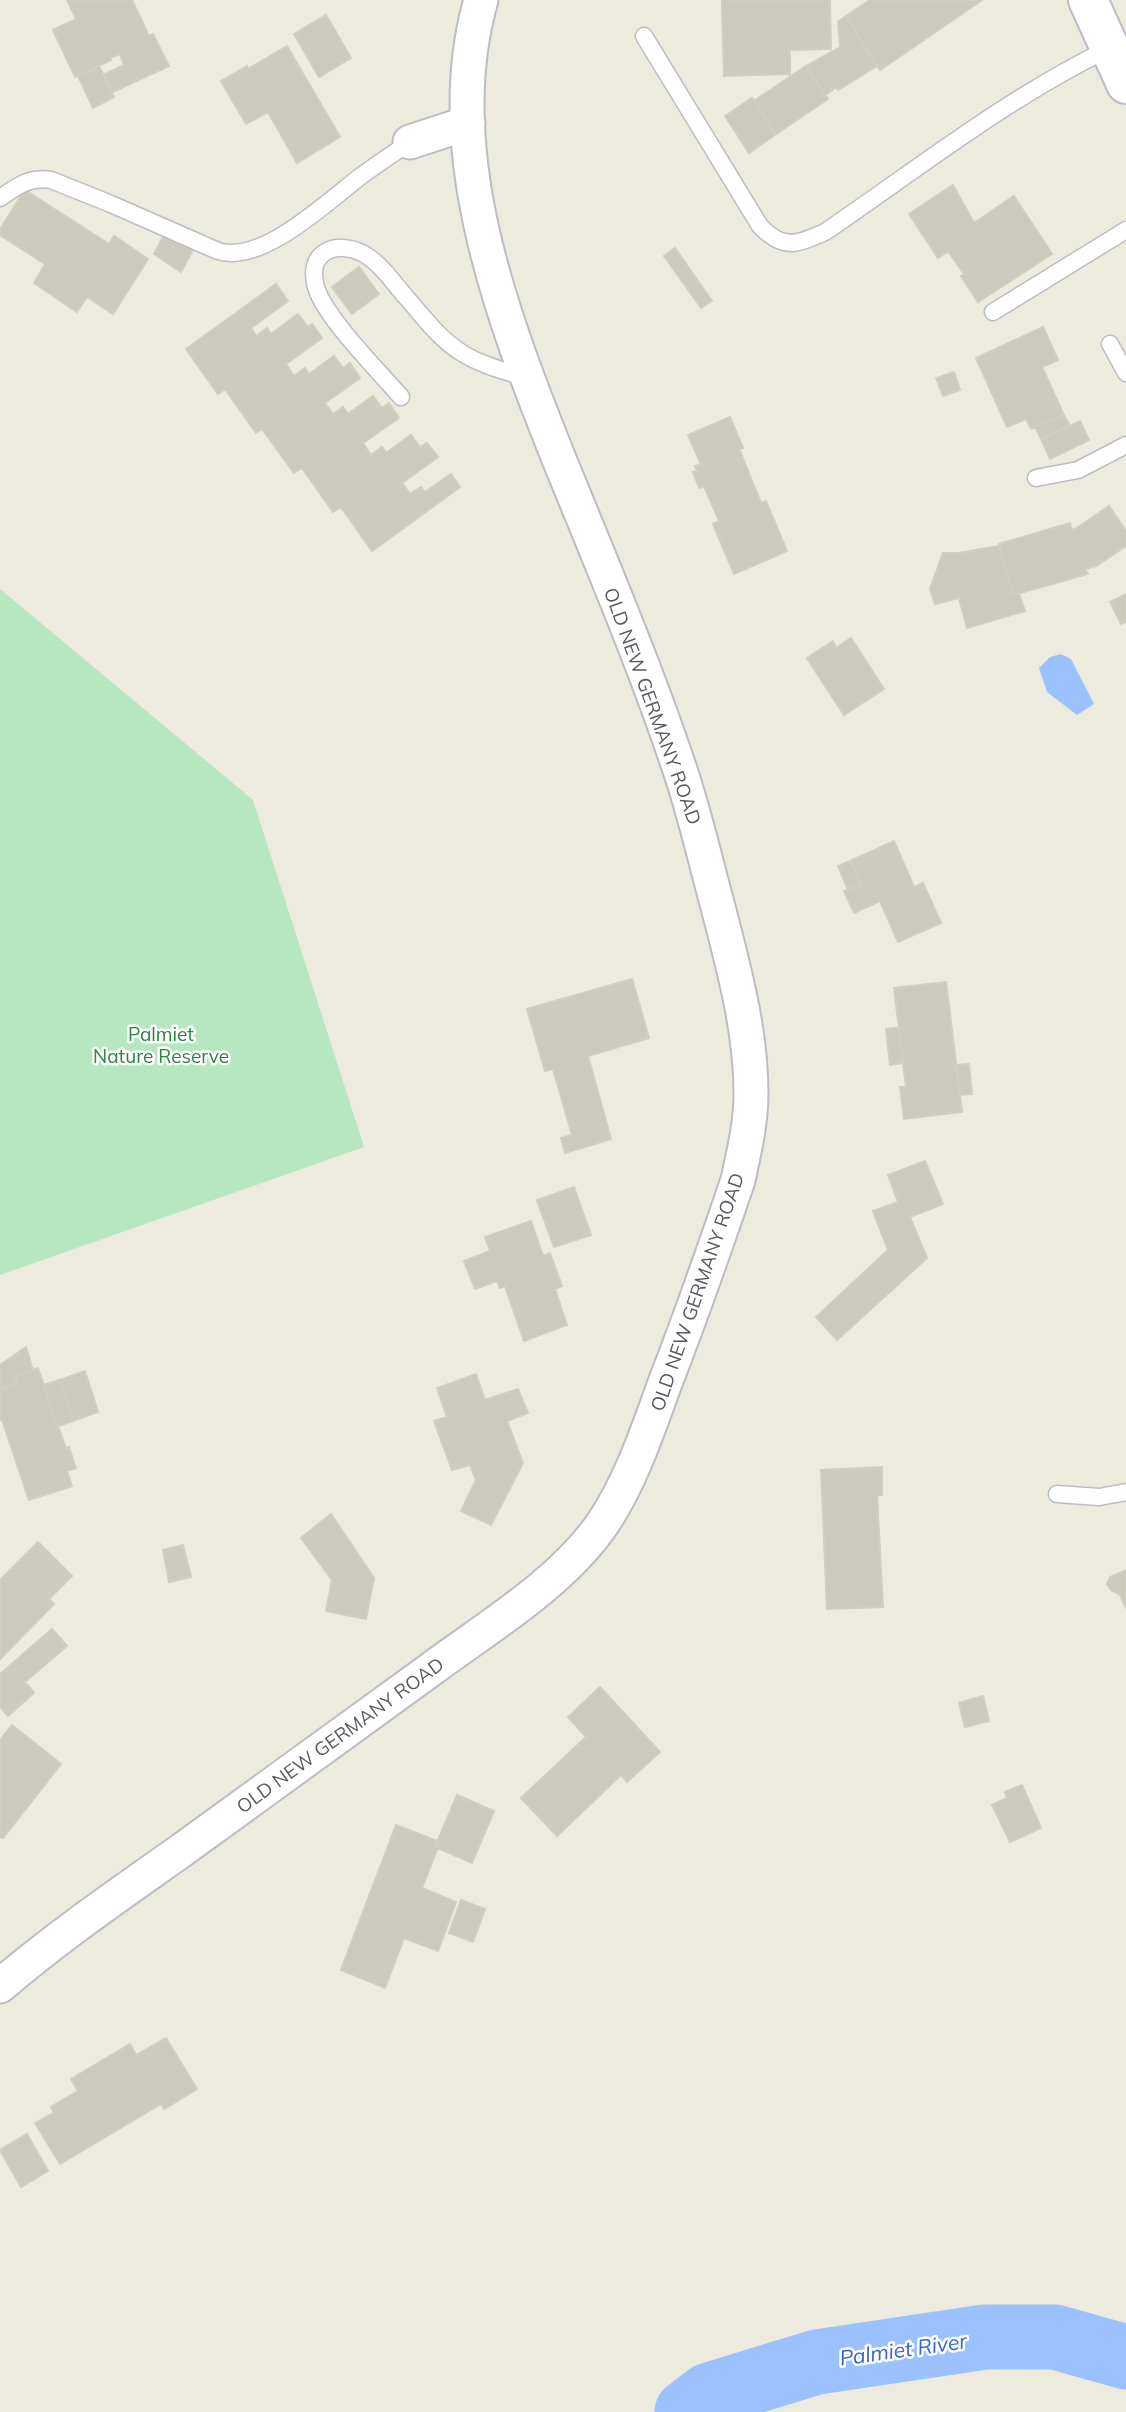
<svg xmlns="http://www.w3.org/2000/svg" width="1126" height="2412" font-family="Mulish,sans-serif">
<rect width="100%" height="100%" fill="#ecebde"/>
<!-- green -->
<path fill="#b7e7bf" d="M0 589 253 800 364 1147 0 1275Z"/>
<!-- water -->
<path fill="#9bc2ff" d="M1061 654 1071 659 1094 704 1077 715 1047 692 1039 668 1050 657Z"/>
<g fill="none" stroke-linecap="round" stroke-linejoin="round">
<!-- river -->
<path stroke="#9bc2ff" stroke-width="65" d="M687 2412 709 2395 817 2362 985 2337H1055L1126 2357"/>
</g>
<!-- building -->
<path fill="#cccabf" stroke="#d1cebc" stroke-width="2" d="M67 0H132L149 36 153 34 169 66 111 93 103 75 124 65 120 54 110 58 111 60 75 77 53 30 76 19Z
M722 0H830L831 49 790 50V74L724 76Z
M870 0H982L880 70 846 16Z
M326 15 351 58 319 77 294 34Z
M846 16 877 66 838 90 837 87 825 95 806 66 840 47 838 22Z
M287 46 340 137 297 163 268 112 246 124 221 81 247 66 248 69Z
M99 66 114 97 93 108 78 76Z
M806 66 828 99 776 134 754 101Z
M752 98 776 134 749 153 725 116Z
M953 185 974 223 1014 196 1052 254 978 302 961 276 964 274 948 251 938 258 909 214Z
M25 190 109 244 114 236 148 259 113 314 87 297 77 312 34 283 45 264 0 235V229Z
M164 235 194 248 181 272 154 254Z
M675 248 712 301 701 308 664 256Z
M359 267 379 294 352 314 332 287Z
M276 284 288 301 251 328 256 336 267 328 271 334 298 314 308 327 312 324 322 338 286 364 294 376 305 368 309 374 334 356 343 368 350 363 360 378 325 403 333 414 343 407 348 414 373 396 382 408 389 403 399 418 363 443 371 455 382 447 386 453 411 435 420 447 427 443 438 457 402 483 410 494 421 487 425 492 451 474 460 487 372 551 341 507 333 512 302 468 294 473 262 429 256 433 225 389 218 394 186 349Z
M1043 327 1058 360 1042 367 1064 415 1031 429 1026 419 1007 427 976 358Z
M954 372 960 390 943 396 936 378Z
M1064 415 1070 426 1041 439 1035 427Z
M730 417 743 448 739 449 761 503 766 501 787 551 734 574 713 524 719 521 704 486 699 488 693 472 697 471 695 466 701 464 688 435Z
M1080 421 1089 440 1050 459 1041 439Z
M1109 506 1126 531V546L1096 566 1085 569 1088 574 1013 595 999 544 1070 523 1072 530 1077 528Z
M999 546 1013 595 1019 594 1025 611 967 628 959 598 935 604 930 589 943 553H959Z
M1126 594V622L1121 624 1110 602Z
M851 638 884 689 844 715 807 658 833 641 836 648Z
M894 841 914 887 923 883 941 923 898 942 880 901 854 913 844 891 861 884 850 861Z
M850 861 861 884 848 890 838 866Z
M632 979 649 1038 588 1056 611 1139 565 1153 561 1138 572 1135 553 1069 545 1071 527 1009Z
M946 982 962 1112 904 1119 900 1087H906L894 988Z
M899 1027 903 1063 890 1065 886 1029Z
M969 1064 972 1094 960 1095 956 1065Z
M925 1161 943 1204 910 1217 927 1258 837 1340 816 1317 888 1250 873 1211 898 1202 888 1175Z
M574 1187 591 1235 554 1247 537 1200Z
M531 1221 543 1256 550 1253 562 1286 555 1289 567 1325 524 1341 505 1286 500 1288 497 1281 475 1289 464 1261 490 1251 485 1237Z
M26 1347 33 1370 15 1376 17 1383 0 1389V1365Z
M38 1368 66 1449 69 1447 76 1468 67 1471 72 1486 29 1500 2 1420H0V1389L17 1383 15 1376Z
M85 1371 98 1412 73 1421 59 1380Z
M476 1374 485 1400 518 1389 528 1413 507 1421 523 1463 491 1525 461 1511 476 1480 470 1465 452 1470 434 1421 447 1417 437 1388Z
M59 1380 73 1421 58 1426 44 1385Z
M882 1467V1495H877L883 1607 827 1609 821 1470Z
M331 1514 374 1578 366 1619 326 1611 332 1580 301 1538Z
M38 1542 72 1576 49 1599 54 1604 1 1658 0 1580Z
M183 1545 191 1577 169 1582 163 1550Z
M1126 1570V1608L1120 1595 1111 1590 1107 1584 1110 1577Z
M52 1629 67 1646 25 1682 34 1693 8 1716 0 1707V1674Z
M600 1687 660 1752 627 1782 621 1775 557 1836 521 1798 586 1737 568 1717Z
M983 1696 989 1721 965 1727 959 1703Z
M12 1725 61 1764 3 1838 0 1837V1740Z
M1022 1785 1041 1828 1010 1842 992 1805 1007 1798 1005 1792Z
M457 1795 494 1811 472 1863 435 1847Z
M396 1825 440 1842 422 1888 456 1902 438 1951 404 1938 385 1988 341 1970Z
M461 1900 485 1909 473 1942 449 1933Z
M166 2038 197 2089 164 2109 161 2104 60 2164 35 2123 54 2113 51 2107 78 2091 71 2079 130 2044 136 2055Z
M27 2134 48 2171 21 2187 0 2150Z"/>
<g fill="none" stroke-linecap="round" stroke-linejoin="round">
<!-- lane casing -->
<g stroke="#bbbdc4" stroke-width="19">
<path id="lane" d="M644 36 760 226C784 251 797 244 825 232 919 168 1007 98 1110 48
M0 198C16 187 30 176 51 180L111 204 218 251C262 265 328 201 361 176 377 164 394 153 410 142
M993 312 1126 230
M1110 344 1126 373
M401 397C379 371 325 318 316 287 306 252 336 239 364 254 380 263 393 282 405 296 423 316 439 339 462 353 481 365 505 371 527 378
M1036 478 1078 470 1126 445
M1057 1494 1099 1497 1126 1492"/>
</g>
<!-- street casing -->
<g stroke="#bbbdc4" stroke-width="37">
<path id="street" d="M410 142 468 123
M0 1986C57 1937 120 1894 182 1850 265 1790 348 1730 430 1670 488 1627 562 1583 603 1523 631 1481 648 1430 665 1383 691 1316 715 1248 738 1180 744 1152 751 1123 751 1094 751 1030 734 969 718 907 706 863 696 819 682 776 646 667 600 560 557 454 502 316 438 149 481 0"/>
</g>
<!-- secondary casing -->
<g stroke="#bbbdc6" stroke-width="42">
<path id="secondary" d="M1088 0 1126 84"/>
</g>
<!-- lane -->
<use href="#lane" stroke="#fff" stroke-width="16"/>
<!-- street -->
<use href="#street" stroke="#fff" stroke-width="33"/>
<!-- secondary -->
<use href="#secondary" stroke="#fff" stroke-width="38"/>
</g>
<g text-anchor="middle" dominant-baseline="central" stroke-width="5" stroke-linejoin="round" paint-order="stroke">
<!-- street labels -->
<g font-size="19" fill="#575a61" stroke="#fff">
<text transform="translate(653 706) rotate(70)">OLD NEW GERMANY ROAD</text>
<text transform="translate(697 1292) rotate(-71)">OLD NEW GERMANY ROAD</text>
<text transform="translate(340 1735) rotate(-36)">OLD NEW GERMANY ROAD</text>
</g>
<!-- park labels -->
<g font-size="19" fill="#2c833f" stroke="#fff">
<text x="161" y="1034">Palmiet<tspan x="161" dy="22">Nature Reserve</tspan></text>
</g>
<!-- water labels -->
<g font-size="21" font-style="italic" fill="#3464cc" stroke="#fff">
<text transform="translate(903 2349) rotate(-8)">Palmiet River</text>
</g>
</g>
</svg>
